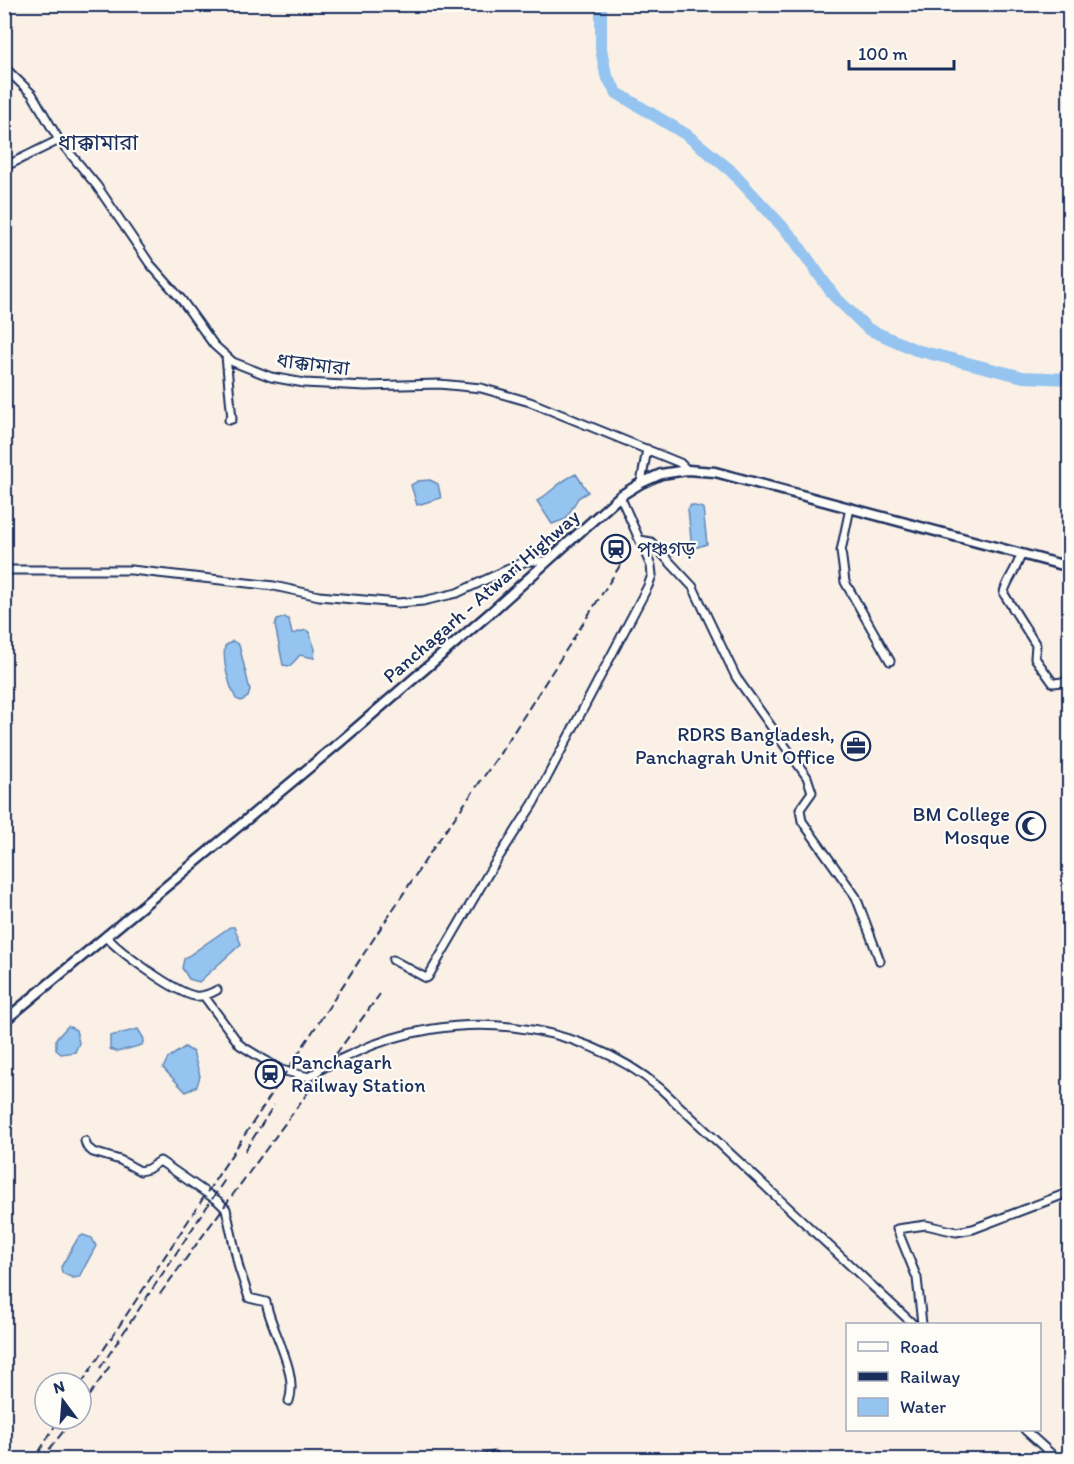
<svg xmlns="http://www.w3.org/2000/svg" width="1074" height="1464" font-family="Itim,'Noto Sans Bengali',sans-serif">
<rect width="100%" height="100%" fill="#faf0e5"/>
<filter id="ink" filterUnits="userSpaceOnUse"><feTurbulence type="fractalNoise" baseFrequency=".0167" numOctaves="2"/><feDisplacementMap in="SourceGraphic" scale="12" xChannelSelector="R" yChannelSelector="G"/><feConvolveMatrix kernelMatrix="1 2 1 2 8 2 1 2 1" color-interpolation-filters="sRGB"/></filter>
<g filter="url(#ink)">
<!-- water -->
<path fill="#95c4f0" stroke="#6488b6" stroke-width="1.5" d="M576 474 588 492 578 498 566 519 552 524 537 501C552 492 559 481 576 474Z
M430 480 438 484 441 498 417 505 411 485 418 481Z
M691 505 703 508 707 544 695 548 688 546 691 539 688 509Z
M285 617 289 620 292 634 306 630 309 632 315 649 314 658 300 655 290 666 283 665 275 625 277 620Z
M233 641 239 645 250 690 248 697 241 701 236 699C229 685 222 662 225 646Z
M230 927H234L241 944 199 982 189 979 182 968 184 959Z
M68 1026 76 1030 79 1043 75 1052 61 1054 56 1050V1039Z
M138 1029 144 1039 142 1045 117 1052 110 1049V1036Z
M185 1047 193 1052 200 1076 197 1086 186 1092 163 1068 168 1058Z
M83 1235 92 1238 96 1246 79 1277 73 1278 62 1273 61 1267 78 1238Z"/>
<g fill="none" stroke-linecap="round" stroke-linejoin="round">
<!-- river -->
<path stroke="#95c4f0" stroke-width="12" d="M601 4V49L606 75 617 93 687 135 730 170 793 238 834 296 868 329 916 350 1023 377 1070 379"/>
<!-- minor casing -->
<g stroke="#1b2f5e" stroke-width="11">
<path id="minor" d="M4 67 32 94 59 140 97 186 150 264 181 299 214 345 233 362 271 377 304 383 366 386 439 384 481 388 530 402 680 463 687 470
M4 167 59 140
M226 356 232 419 229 420
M641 483 647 449
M850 508 841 551 845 582 890 661
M640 540 651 542 693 587 736 677 807 777 812 792 800 809 802 821 856 897 880 961
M1021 554C1018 568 1003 586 1004 594L1036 645 1035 658 1053 683 1063 682 1070 686
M4 570H131L274 586 319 596 398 603 423 601 457 593 526 561H547
M106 936C118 951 176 993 195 996 203 997 210 994 217 990
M393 960 426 978 428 977 488 874 533 804 648 586 652 575 651 566 620 496
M204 996 240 1045 281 1070 309 1077C322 1067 339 1060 354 1053 452 1007 577 1018 661 1089L913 1324
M85 1141 87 1147 93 1152 120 1160 140 1171 148 1169 160 1161 218 1201 226 1209 239 1268 249 1298 266 1302C271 1331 299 1372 289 1401
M922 1324 917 1278 897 1229 926 1225 956 1232 973 1229 1070 1192
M1025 1430 1058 1460
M476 1460 494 1456"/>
</g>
<!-- major casing -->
<g stroke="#1b2f5e" stroke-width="13">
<path id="major" d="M4 1021 340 742 490 613 620 496 641 483 661 474 687 470 715 472 1070 567"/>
</g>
<!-- minor -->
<use href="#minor" stroke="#fdfcf7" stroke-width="7"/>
<!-- major -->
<use href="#major" stroke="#fdfcf7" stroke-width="8"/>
<!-- rail -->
<path stroke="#1b2f5e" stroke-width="2" stroke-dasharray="9 4.5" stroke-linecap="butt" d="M245 1151 274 1105
M160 1294 380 994
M100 1368 226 1178
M81 1384 434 847 499 755 630 550
M81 1407 112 1363
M39 1452 59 1419
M41 1460 73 1419"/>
</g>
</g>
<!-- icons -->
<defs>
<g id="station-ring" transform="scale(1.5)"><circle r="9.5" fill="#fdfcf7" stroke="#1b2f5e" stroke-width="1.5"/><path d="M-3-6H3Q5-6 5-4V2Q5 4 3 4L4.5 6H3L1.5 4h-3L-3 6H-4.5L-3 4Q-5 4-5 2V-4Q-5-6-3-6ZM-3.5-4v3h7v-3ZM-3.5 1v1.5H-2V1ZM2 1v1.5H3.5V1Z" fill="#1b2f5e"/></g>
<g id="office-ring" transform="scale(1.5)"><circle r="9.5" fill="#fdfcf7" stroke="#1b2f5e" stroke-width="1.5"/><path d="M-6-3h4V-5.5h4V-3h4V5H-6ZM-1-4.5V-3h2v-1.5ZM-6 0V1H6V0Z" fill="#1b2f5e"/></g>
<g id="mosque-ring" transform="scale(1.5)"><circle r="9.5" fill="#fdfcf7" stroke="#1b2f5e" stroke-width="1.5"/><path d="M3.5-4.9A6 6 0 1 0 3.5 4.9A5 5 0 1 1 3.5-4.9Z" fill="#1b2f5e"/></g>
</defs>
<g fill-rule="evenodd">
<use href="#station-ring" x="616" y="549"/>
<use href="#office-ring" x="856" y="746"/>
<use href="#mosque-ring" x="1031" y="826"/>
<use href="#station-ring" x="270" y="1074"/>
</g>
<g text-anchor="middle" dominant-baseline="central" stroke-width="4.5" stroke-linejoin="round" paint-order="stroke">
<!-- street labels -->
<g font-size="20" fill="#1b2f5e" stroke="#fdfcf7">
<text transform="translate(313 364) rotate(7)">ধাক্কামারা</text>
<text transform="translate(481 596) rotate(-41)">Panchagarh - Atwari Highway</text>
</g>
<!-- poi labels -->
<g font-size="20" fill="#1b2f5e" stroke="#fdfcf7" text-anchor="start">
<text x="637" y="549">পঞ্চগড়</text>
<text x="835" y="734" text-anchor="end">RDRS Bangladesh,<tspan x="835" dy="23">Panchagrah Unit Office</tspan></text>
<text x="1010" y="814" text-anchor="end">BM College<tspan x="1010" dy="23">Mosque</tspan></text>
<text x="291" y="1062">Panchagarh<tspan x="291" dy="23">Railway Station</tspan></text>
</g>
<!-- quarter labels -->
<g font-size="22" fill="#1b2f5e" stroke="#fdfcf7">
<text x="98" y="142">ধাক্কামারা</text>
</g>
</g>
<!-- margin -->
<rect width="1074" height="1464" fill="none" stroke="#fdfcf7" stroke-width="24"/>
<rect x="12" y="12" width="1050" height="1440" fill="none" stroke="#1b2f5e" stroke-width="2" filter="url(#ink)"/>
<!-- legend -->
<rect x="846" y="1323" width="195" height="108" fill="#fdfcf7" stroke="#a3aaba" stroke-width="1.5"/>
<rect x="858" y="1342" width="30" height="9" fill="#fdfcf7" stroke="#a3aaba" stroke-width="1.5"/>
<text x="900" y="1353" font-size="18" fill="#1b2f5e">Road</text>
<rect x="858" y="1372" width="30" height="9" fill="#1b2f5e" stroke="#a3aaba" stroke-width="1.5"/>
<text x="900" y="1383" font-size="18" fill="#1b2f5e">Railway</text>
<rect x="858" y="1398" width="30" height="18" fill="#95c4f0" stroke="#a3aaba" stroke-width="1.5"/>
<text x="900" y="1413" font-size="18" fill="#1b2f5e">Water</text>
<!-- north arrow -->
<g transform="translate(63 1401) rotate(344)"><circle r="28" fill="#fdfcf7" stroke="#a3aaba" stroke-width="1.5"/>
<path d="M0-4.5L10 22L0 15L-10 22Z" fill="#1b2f5e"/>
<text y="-9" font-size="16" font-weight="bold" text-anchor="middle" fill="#1b2f5e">N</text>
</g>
<!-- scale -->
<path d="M849 60v9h105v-9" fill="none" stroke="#1b2f5e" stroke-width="3"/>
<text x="858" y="60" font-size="18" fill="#1b2f5e" stroke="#fdfcf7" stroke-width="4.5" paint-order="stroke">100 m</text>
</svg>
